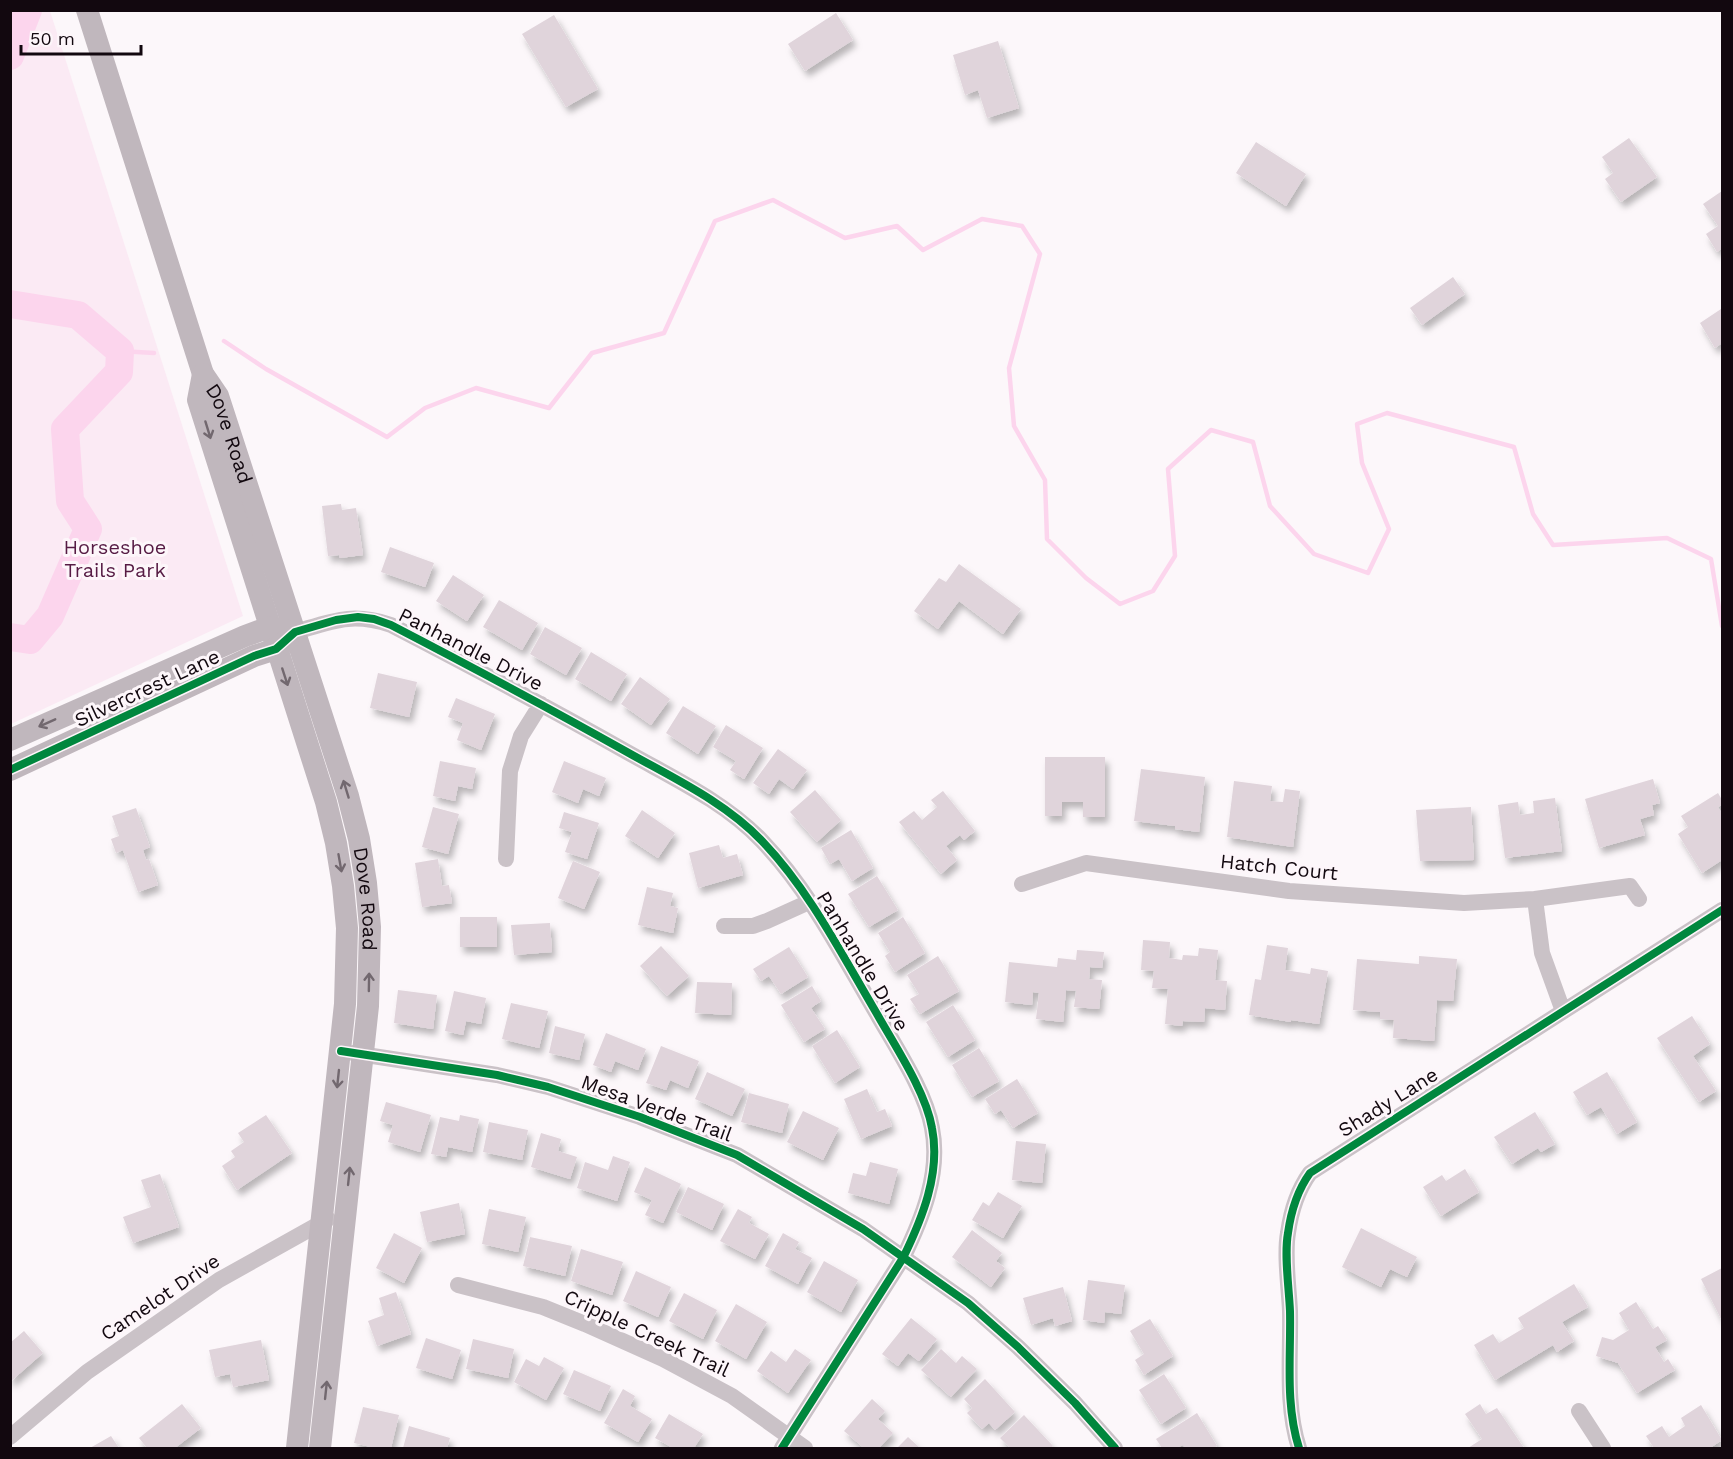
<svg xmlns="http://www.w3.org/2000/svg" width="1733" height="1459" font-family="'Work Sans',sans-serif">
<defs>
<filter id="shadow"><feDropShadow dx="3.5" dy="6" stdDeviation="3" flood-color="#0004"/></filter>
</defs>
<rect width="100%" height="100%" fill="#fcf7fa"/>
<!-- green -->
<path fill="#fbeaf4" d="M11 10 50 11 243 616 11 724Z"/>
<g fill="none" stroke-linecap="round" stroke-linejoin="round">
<!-- stream -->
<path stroke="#fcd5ed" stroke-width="4.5" d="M224 341 266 369 387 437 425 408 476 388 549 408 592 353 664 333 715 221 773 200 845 238 897 226 923 250 982 219 1022 226 1040 254 1009 368 1014 426 1045 480 1047 539 1086 578 1120 604 1153 591 1175 556 1168 469 1211 430 1253 442 1270 506 1314 554 1368 573 1389 529 1362 463 1357 424 1387 413 1514 447 1533 514 1553 545 1667 538 1711 559 1722 626
M120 351 154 353"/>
<!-- river -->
<path stroke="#fcd5ed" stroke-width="28" d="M10 56 28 10
M10 304 78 315 120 351 119 372 65 429 70 501 88 529 50 616 30 640 10 637"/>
</g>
<!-- building -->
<path fill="#e0d4db" filter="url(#shadow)" d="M836 13 853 40 805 71 788 44Z
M554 15 598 89 566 107 522 34Z
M998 41 1019 108 987 118 978 90 965 95 953 55Z
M1629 138 1657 177 1621 202 1605 179 1613 173 1602 157Z
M1256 142 1306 174 1286 206 1236 173Z
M1722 191V248L1717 252 1706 234 1718 226 1703 204Z
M1453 277 1465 294 1422 325 1410 308Z
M1721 309 1722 343 1715 348 1700 323Z
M341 504 342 510 356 508 363 555 340 558 339 555 328 556 322 506Z
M390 547 434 563 425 587 381 572Z
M959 564 1021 609 1003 634 959 601 938 629 914 611 939 578 946 582Z
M453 575 484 595 467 621 436 601Z
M499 600 538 623 522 650 483 627Z
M545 627 582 648 566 675 530 654Z
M591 652 627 674 611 701 575 679Z
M378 673 417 682 409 717 370 708Z
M640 677 670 699 651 725 621 704Z
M456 698 495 714 481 750 457 740 463 723 448 717Z
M683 706 716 726 698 754 666 733Z
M726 725 763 748 744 779 730 770 736 761 713 747Z
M778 749 807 770 793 789 779 779 769 794 753 783Z
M1045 757H1105V817H1083V802H1062V816H1045Z
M440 761 476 768 472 789 458 786 455 801 433 796Z
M564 761 606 778 599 796 583 789 578 803 552 792Z
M1141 769 1205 777 1199 832 1175 829V826L1134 821Z
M1653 779 1660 803 1652 805 1654 815 1640 819 1645 835 1599 848 1585 799Z
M1234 781 1272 786 1270 801 1283 802 1285 789 1300 791 1293 847 1227 837Z
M815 790 841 820 817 842 790 812Z
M943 791 975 831 964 840 960 835 946 846 957 860 941 874 899 822 914 811 922 820 937 807 931 800Z
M1718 793 1722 800V805L1718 807 1722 814V860L1702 873 1678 834 1688 827 1681 816Z
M1555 798 1562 851 1505 858 1498 805 1518 802 1520 815 1534 813 1533 801Z
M433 807 459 814 448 854 422 847Z
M1471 807 1474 860 1420 861 1416 810Z
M136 808 150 847 143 850 146 860 149 859 158 885 138 892 123 850 116 853 111 839 119 836 112 816Z
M642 810 675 833 658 858 625 836Z
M564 812 599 823 587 859 565 852 572 832 559 828Z
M851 830 873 868 852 881 839 859 830 864 821 848Z
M719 845 723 858 737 854 743 875 698 888 689 853Z
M438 859 442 886 449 885 452 903 422 907 415 863Z
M573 861 600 872 584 909 558 898Z
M877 876 898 910 869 927 848 894Z
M647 887 673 893 670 906 678 908 673 933 638 925Z
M460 917H497V947H460Z
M903 917 925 953 895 972 885 956 890 952 878 933Z
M550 923 552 952 514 955 511 925Z
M1143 940 1170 942 1169 958 1182 960 1183 955 1198 956 1199 948 1218 950 1215 980 1227 981 1225 1010 1205 1008 1204 1022 1183 1021 1182 1026 1165 1024 1168 989 1152 988 1154 971 1141 970Z
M1267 945 1288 948 1285 970 1310 974 1311 968 1328 971 1319 1024 1291 1020V1022L1249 1015 1255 979 1261 980Z
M661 946 689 976 667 996 640 966Z
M789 947 808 977 781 994 769 976 761 981 753 969Z
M1077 950 1104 952 1102 968 1090 967 1089 979 1102 980 1099 1009 1074 1007 1076 991 1066 990 1063 1022 1036 1019 1039 993 1033 992 1032 1005 1005 1002 1009 962 1057 967 1058 958 1076 960Z
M938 956 959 991 920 1014 910 999 919 994 907 975Z
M1419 956 1457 959 1453 1001 1437 1000 1434 1041 1393 1038 1394 1020 1380 1019V1012L1353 1010 1357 959 1419 964Z
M697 982 732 983 731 1015 695 1013Z
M812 986 821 1001 811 1008 825 1029 804 1042 781 1005Z
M398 990 437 995 433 1029 394 1023Z
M454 991 486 998 481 1024 466 1021 463 1035 445 1031Z
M511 1003 548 1011 539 1048 502 1039Z
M953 1005 975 1040 948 1057 926 1022Z
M1692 1016 1710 1044 1693 1056 1716 1091 1699 1102 1657 1038Z
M555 1026 585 1034 579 1060 549 1053Z
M837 1030 860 1067 835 1083 812 1046Z
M606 1033 646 1049 638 1070 615 1061 611 1072 593 1065Z
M661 1046 699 1061 688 1088 670 1080 666 1090 646 1083Z
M979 1048 999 1081 972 1097 952 1065Z
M707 1072 745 1089 732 1116 695 1099Z
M1607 1072 1637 1122 1617 1134 1601 1107 1587 1115 1573 1092Z
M1017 1079 1038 1113 1013 1128 1001 1110 995 1114 985 1099Z
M867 1089 877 1112 885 1109 892 1126 861 1139 844 1099Z
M749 1093 789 1104 782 1133 741 1122Z
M386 1102 431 1115 420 1152 388 1142 393 1125 380 1121Z
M803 1111 839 1128 823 1160 787 1142Z
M1535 1112 1555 1144 1541 1152 1538 1148 1512 1164 1494 1137Z
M266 1115 292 1153 237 1190 222 1166 235 1157 231 1151 244 1142 238 1133Z
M460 1115 479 1119 472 1152 448 1147 446 1157 431 1154 440 1117 459 1121Z
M489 1122 528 1130 522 1160 483 1152Z
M541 1133 561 1139 558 1151 577 1157 570 1179 531 1167Z
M1016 1141 1046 1144 1042 1183 1012 1180Z
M613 1156 630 1162 617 1201 577 1188 585 1162 608 1170Z
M870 1162 898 1169 889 1204 848 1193 853 1173 866 1176Z
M645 1167 681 1184 663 1223 645 1215 652 1200 634 1192Z
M1465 1169 1479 1192 1441 1216 1423 1187 1442 1175 1446 1181Z
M160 1174 179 1227 133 1243 123 1217 151 1207 141 1180Z
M688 1187 724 1204 712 1230 676 1212Z
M998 1192 1022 1206 1003 1238 972 1220 983 1202 989 1206Z
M459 1203 465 1234 427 1242 420 1212Z
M489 1209 526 1217 518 1252 482 1244Z
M738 1209 752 1217 749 1223 769 1234 755 1259 720 1241Z
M1361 1228 1417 1257 1407 1277 1390 1269 1381 1287 1342 1267Z
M972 1230 1002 1253 996 1261 1005 1268 991 1287 952 1257Z
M394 1233 422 1248 404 1283 376 1268Z
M783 1233 799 1242 795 1249 812 1258 798 1284 765 1266Z
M530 1237 572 1246 565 1276 523 1266Z
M581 1249 623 1262 612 1295 571 1281Z
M824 1261 858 1280 841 1312 807 1292Z
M1722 1268V1321L1701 1279Z
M636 1271 671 1287 658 1317 623 1301Z
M1088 1280 1125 1285 1121 1314 1105 1312 1104 1323 1083 1320Z
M1574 1284 1588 1307 1562 1322 1574 1341 1557 1352 1553 1345 1495 1380 1474 1345 1493 1334 1499 1343 1524 1328 1518 1318Z
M1063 1287 1072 1321 1055 1326 1053 1318 1031 1325 1023 1298Z
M396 1292 411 1334 377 1346 368 1321 384 1315 379 1298Z
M684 1293 717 1310 703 1339 669 1321Z
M1636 1302 1653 1329 1658 1326 1667 1340 1655 1347 1664 1362 1668 1359 1675 1370 1637 1393 1618 1363 1596 1356 1602 1337 1613 1340 1629 1330 1619 1313Z
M736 1304 767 1322 746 1359 715 1341Z
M911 1318 937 1339 919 1361 908 1353 898 1366 882 1354Z
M1150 1319 1173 1356 1144 1375 1135 1360 1144 1354 1130 1331Z
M24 1331 43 1353 10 1382V1343Z
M426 1338 461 1350 452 1379 416 1368Z
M473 1339 514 1349 508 1378 466 1369Z
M261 1340 269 1380 233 1387 230 1374 215 1377 209 1350Z
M795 1349 811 1360 788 1393 757 1371 771 1351 786 1362Z
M941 1349 956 1363 962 1356 977 1369 951 1397 921 1370Z
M544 1357 564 1368 546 1400 514 1382 526 1359 539 1366Z
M574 1370 611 1386 600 1411 563 1394Z
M1164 1374 1186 1408 1161 1424 1139 1390Z
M985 1379 1015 1412 995 1430 989 1423 982 1429 967 1413 972 1408 964 1399Z
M623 1389 635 1396 630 1406 652 1419 638 1442 604 1423Z
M872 1399 885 1411 878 1419 893 1433 879 1448H864L844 1431Z
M182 1404 201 1428 175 1448H147L139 1438Z
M1480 1404 1486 1414 1497 1408 1524 1448H1468L1482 1439 1465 1414Z
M1701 1405 1722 1440 1710 1448H1654L1646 1436 1662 1426 1669 1437 1685 1426 1681 1418Z
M363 1407 399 1415 391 1448H375L354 1443Z
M1197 1413 1217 1446 1212 1448H1185L1183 1445 1176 1448H1162L1156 1439Z
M669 1414 703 1434 694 1448H673L655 1438Z
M1024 1415 1053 1446 1051 1448H1010L1000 1438Z
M409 1426 450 1438 447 1448H403Z
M111 1436 119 1448H90Z
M908 1437 920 1448H897Z"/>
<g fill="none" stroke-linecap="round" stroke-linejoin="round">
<!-- street -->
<path stroke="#cac2c7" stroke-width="16" d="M295 632C333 621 352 612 391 625 470 666 549 708 627 752 673 778 725 802 762 841 810 891 842 955 877 1014 895 1046 926 1092 932 1128 941 1173 922 1219 903 1258L782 1448
M506 859 510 771 521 736 541 704
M1022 884 1086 863 1289 891 1464 903 1535 899 1542 953 1563 1011
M1535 899 1630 886 1639 899
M724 926H753L767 921 809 902
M353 1053 497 1075 548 1087 640 1117 737 1155 863 1229 968 1303 1018 1347 1075 1403 1115 1448
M458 1285 543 1307 585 1324 663 1359 732 1396 805 1448
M1579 1411 1603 1448
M10 1437 87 1372 219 1280 328 1219
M1299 1448C1285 1404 1291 1357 1290 1311 1289 1288 1284 1255 1288 1233 1291 1211 1297 1191 1310 1173L1722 910"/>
<!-- secondary -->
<g stroke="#c0b7bd" stroke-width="22">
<path id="s1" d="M87 10 203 374 218 396 348 796 359 839 366 883 370 927 368 1006 320 1448"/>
<path d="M203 374 198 400 326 802 336 843 343 886 347 928 345 1004 297 1448"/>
<path d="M10 740 245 636 270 627 285 630"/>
<path d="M10 770 254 656 276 649 288 639"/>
</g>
<!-- cycleway casing -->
<g stroke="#fdf6fa" stroke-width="11">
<path id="cycleway" d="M10 770 254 656 276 649 295 632 336 620 358 617 374 619 391 625C470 666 549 708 627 752 673 778 725 802 762 841 810 891 842 955 877 1014 895 1046 926 1092 932 1128 941 1173 922 1219 903 1258L782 1448
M341 1051 497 1075 548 1087 640 1117 737 1155 863 1229 968 1303 1018 1347 1075 1403 1115 1448
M1299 1448C1285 1404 1291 1357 1290 1311 1289 1288 1284 1255 1288 1233 1291 1211 1297 1191 1310 1173L1722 910"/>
</g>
<!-- cycleway -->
<use href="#cycleway" stroke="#00873e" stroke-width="8"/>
</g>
<!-- one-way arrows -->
<defs><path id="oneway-shaft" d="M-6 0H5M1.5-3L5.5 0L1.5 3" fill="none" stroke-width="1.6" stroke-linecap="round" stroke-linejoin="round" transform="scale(1.5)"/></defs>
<g stroke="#72686f">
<use href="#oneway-shaft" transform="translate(208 430) rotate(73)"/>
<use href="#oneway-shaft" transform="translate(285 677) rotate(72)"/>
<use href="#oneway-shaft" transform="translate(47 723) rotate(156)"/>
<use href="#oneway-shaft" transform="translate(346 789) rotate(-107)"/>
<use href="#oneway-shaft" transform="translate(340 863) rotate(80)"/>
<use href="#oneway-shaft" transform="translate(369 982) rotate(-89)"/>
<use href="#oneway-shaft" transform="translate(338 1079) rotate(96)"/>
<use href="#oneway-shaft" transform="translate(349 1176) rotate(-84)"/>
<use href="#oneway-shaft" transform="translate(326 1390) rotate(-84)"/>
</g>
<g text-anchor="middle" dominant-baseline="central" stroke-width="6" stroke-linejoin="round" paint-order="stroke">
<!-- street labels -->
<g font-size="20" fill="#12080f" stroke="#fdf6fa">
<text stroke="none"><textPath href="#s1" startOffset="448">Dove Road</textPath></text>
<text transform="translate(471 649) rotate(27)">Panhandle Drive</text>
<text transform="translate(147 688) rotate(-25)">Silvercrest Lane</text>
<text transform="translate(1279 867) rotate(6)">Hatch Court</text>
<text stroke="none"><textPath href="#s1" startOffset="934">Dove Road</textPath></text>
<text transform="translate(863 961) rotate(59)">Panhandle Drive</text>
<text transform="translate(1388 1102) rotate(-32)">Shady Lane</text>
<text transform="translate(657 1108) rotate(20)">Mesa Verde Trail</text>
<text transform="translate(160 1297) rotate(-34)">Camelot Drive</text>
<text transform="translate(647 1333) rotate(25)">Cripple Creek Trail</text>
</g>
<!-- park labels -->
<g font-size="20" fill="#561b44" stroke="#fdf6fa">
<text x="115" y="547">Horseshoe<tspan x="115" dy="23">Trails Park</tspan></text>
</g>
</g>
<!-- border -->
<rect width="1733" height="1459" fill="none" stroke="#12080f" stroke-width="24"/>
<!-- scale -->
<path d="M21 45v9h120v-9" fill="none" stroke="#12080f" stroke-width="3"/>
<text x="30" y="45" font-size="18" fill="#12080f" stroke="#fdf6fa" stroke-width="4.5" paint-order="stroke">50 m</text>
</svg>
